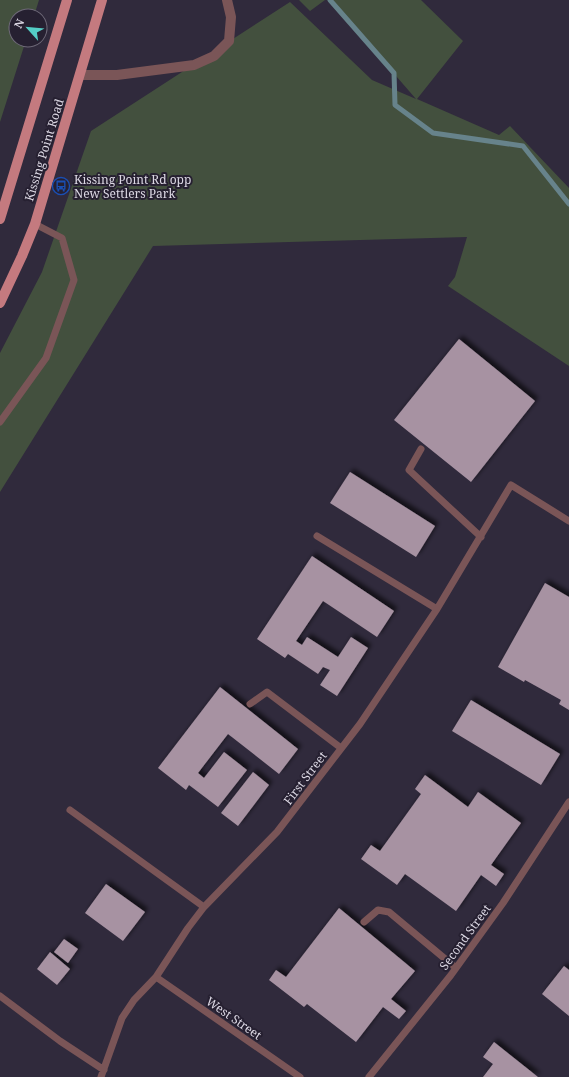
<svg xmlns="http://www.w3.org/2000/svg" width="569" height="1077" font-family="'Noto Serif',serif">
<defs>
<filter id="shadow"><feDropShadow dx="3.5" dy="-3.5" stdDeviation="2" flood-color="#0009"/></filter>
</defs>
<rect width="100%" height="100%" fill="#302a3c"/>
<!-- green -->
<path fill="#43503e" d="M0 0H39L34 16H16V40H26L0 122Z
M299 0H325L310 11Z
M330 0H421L463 41 417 99 499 135 510 126 569 188V366L448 286 455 277 467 237 153 246 0 492V353L42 272 91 131 290 2 372 80 416 99Z"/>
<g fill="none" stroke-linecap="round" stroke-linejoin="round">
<!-- stream -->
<path stroke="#67838b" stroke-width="5" d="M330 0 394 73 395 105 433 133 523 146 569 204"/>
</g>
<!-- building -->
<path fill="#a792a2" filter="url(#shadow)" d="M459 339 535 401 471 482 394 420Z
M350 472 435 526 416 557 330 503Z
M312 556 394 611 377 637 323 601 296 641 302 645 307 637 338 657 351 637 368 648 337 696 320 685 330 670 323 667 318 674 288 654 285 658 257 639Z
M545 583 569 597V710L559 704 561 700 525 680 524 682 498 667Z
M220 687 298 749 279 774 228 734 198 773 204 778 224 752 247 770 218 807 189 785 186 790 158 768Z
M471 700 560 754 541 785 452 731Z
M253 772 269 785 238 826 221 813Z
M425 775 468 807 478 792 521 823 491 865 504 874 496 886 481 875 456 911 405 874 397 885 361 859 371 845 380 851 421 794 415 789Z
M106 884 145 912 123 941 85 913Z
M339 908 415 971 391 999 406 1011 399 1019 383 1007 356 1042 307 1004 304 1007 269 980 276 970 286 977Z
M64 939 78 949 68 963 54 952Z
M50 952 70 969 57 985 37 969Z
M564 966 569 970V1016L542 994Z
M494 1042 538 1077H483L493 1064 483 1057Z"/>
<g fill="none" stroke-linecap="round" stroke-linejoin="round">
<!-- lane -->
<path stroke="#7a5557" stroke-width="7" d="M0 422 46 358 74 280 62 238 35 224
M421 449 409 470 481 537
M317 536 437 609
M250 704 267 692 341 748
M70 810 204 907
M364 922 378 910 389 912 456 968
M156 977 300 1077
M0 996 60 1041 104 1070
M101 1077 122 1018 134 1000 156 977 188 928 204 907 277 832 360 724 437 609 511 485 569 521
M369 1077 451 975 503 903 569 802"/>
<!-- street -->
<path stroke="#7a5557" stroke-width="10" d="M80 75H117L194 65 214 56 229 41 231 17 227 0"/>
<!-- primary -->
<path stroke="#c47a7f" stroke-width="10" d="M0 219 67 0
M0 303 22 256 35 224 102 0"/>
</g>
<!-- icons -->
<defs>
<g id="bus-ring" transform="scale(0.9)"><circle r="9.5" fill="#262031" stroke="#1a4fb4" stroke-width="1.5"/><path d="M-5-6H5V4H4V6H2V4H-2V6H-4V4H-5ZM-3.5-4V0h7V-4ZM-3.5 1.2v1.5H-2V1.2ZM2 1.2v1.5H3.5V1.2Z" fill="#1a4fb4"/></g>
</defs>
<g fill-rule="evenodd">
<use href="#bus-ring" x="61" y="186"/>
</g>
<g text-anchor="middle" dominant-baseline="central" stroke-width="4" stroke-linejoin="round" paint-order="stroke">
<!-- street labels -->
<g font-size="12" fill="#dcd8e4" stroke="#262031">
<text transform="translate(44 150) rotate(-73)">Kissing Point Road</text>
<text transform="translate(305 778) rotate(-53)">First Street</text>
<text transform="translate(465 937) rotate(-54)">Second Street</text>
<text transform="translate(234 1018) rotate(35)">West Street</text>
</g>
<!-- poi labels -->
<g font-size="12" fill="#dcd8e4" stroke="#262031" text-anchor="start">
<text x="74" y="179">Kissing Point Rd opp<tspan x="74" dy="14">New Settlers Park</tspan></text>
</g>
</g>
<!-- north arrow -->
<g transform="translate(28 28) rotate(297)"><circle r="19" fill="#262031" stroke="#6f6a79"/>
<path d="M0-3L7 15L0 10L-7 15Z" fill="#54cdc6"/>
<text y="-6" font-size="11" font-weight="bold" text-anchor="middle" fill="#dcd8e4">N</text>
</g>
</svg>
